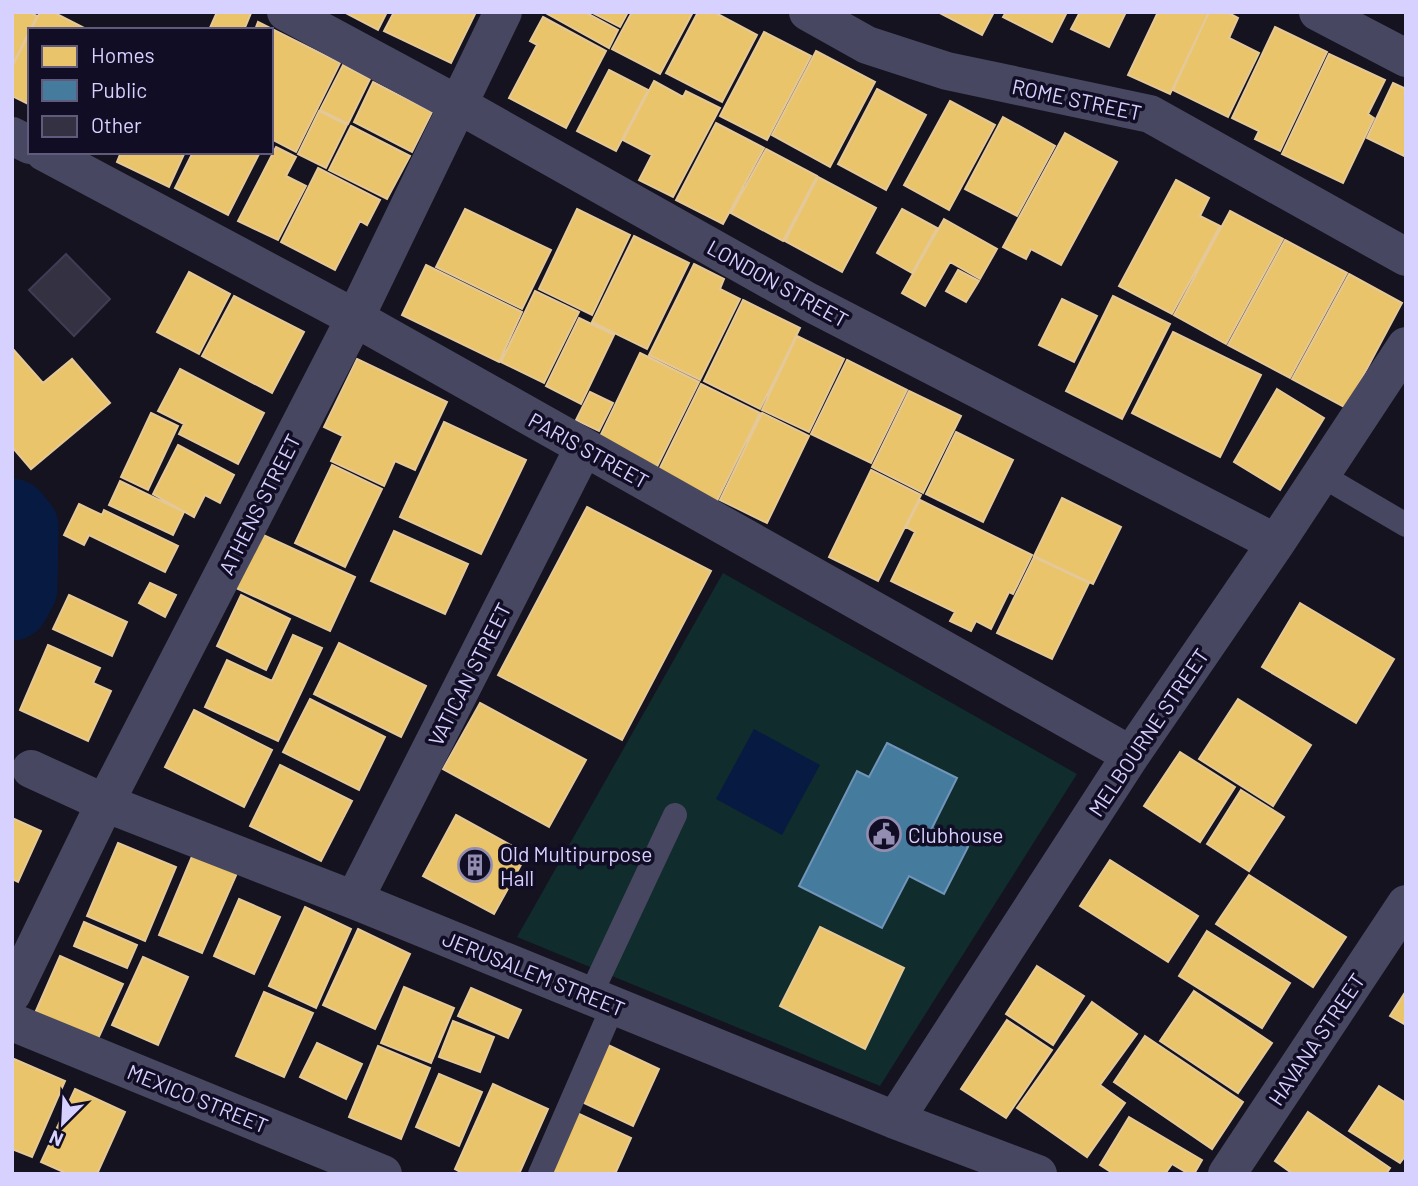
<svg xmlns="http://www.w3.org/2000/svg" width="1418" height="1186" font-family="Barlow,sans-serif">
<rect width="100%" height="100%" fill="#14131f"/>
<!-- green -->
<path fill="#102c2d" d="M723 573 1077 774 880 1086 517 937Z"/>
<!-- water -->
<path fill="#071b42" d="M754 729 820 765 782 835 716 799Z"/>
<!-- homes -->
<path fill="#e9c46a" stroke="#e4c897" stroke-width="2" d="M12 12H29L37 16 12 66Z
M40 12H53L88 30H31Z
M217 12H249L251 13 244 30H209Z
M344 12H387L378 30Z
M394 12H476L451 63 384 31Z
M544 12H585L618 30 609 48Z
M591 12H628L620 27Z
M632 12H693L660 74 612 49Z
M698 12H714L757 35 722 102 666 73Z
M938 12H994L982 35Z
M1006 12H1067L1052 42 1003 17Z
M1080 12H1126L1109 47 1071 29Z
M1158 12H1209L1170 94 1128 75Z
M1209 12H1227L1238 18 1229 38 1259 53 1228 117 1173 90Z
M543 17 606 51 566 128 509 98 537 45 530 41Z
M258 22 340 63 296 152 271 139V30H255Z
M1275 27 1327 52 1280 151 1255 139 1259 131 1232 118Z
M30 32V105L12 96V67Z
M764 32 811 56 767 140 720 116Z
M816 51 875 82 830 167 772 135Z
M1329 54 1385 80 1368 114 1374 118 1343 183 1282 154Z
M343 65 370 79 348 124 320 110Z
M609 70 648 90 616 151 577 131Z
M654 81 683 97 686 91 720 108 673 197 639 180 652 155 623 140Z
M373 82 432 112 412 152 354 122Z
M1393 83 1406 89V157L1367 138Z
M877 89 926 115 886 190 838 164Z
M950 101 995 125 949 210 904 185Z
M319 111 347 125 326 168 298 154Z
M1003 117 1055 146 1017 216 965 189Z
M716 123 764 148 723 224 676 200Z
M351 126 410 156 387 199 329 170Z
M1065 133 1117 162 1061 265 1031 249 1026 259 1003 247Z
M276 147 296 157 286 176 306 186 278 240 238 221Z
M766 149 817 176 783 241 731 213Z
M121 152H185L169 187 117 162Z
M193 152H260L228 215 175 188Z
M318 168 380 200 367 225 360 221 335 270 281 242Z
M818 177 876 208 842 272 785 241Z
M1176 180 1209 198 1200 216 1220 226 1172 314 1119 286Z
M465 209 551 250 522 309 436 267Z
M577 209 630 235 592 315 539 289Z
M902 209 937 228 912 273 877 253Z
M1230 211 1283 239 1226 344 1174 315Z
M944 219 997 249 980 279 950 262 925 306 902 293Z
M634 236 689 263 647 349 592 322Z
M1285 240 1347 273 1290 378 1228 345Z
M694 264 724 279 720 289 740 299 700 380 649 355Z
M426 265 522 312 499 362 402 315Z
M958 270 979 281 966 302 946 291Z
M189 272 230 294 199 354 157 332Z
M1349 274 1402 303 1346 408 1292 379Z
M535 291 579 312 544 383 501 362Z
M234 296 304 332 272 393 202 356Z
M1113 296 1170 324 1122 419 1066 391Z
M1062 299 1097 316 1074 362 1039 345Z
M743 300 800 328 760 409 704 381Z
M579 318 614 335 581 404 546 386Z
M1173 332 1261 375 1220 457 1132 413Z
M797 336 844 359 809 432 762 410Z
M12 348 43 383 72 359 110 403 31 469 12 447Z
M640 353 699 382 651 479 593 451Z
M357 359 447 402 415 470 395 461 384 486 331 461 343 436 324 427Z
M847 360 907 390 871 463 811 434Z
M180 369 264 413 238 464 179 434 184 424 158 411Z
M701 384 760 413 713 509 654 480Z
M1277 389 1324 418 1280 490 1234 462Z
M909 391 961 416 923 493 872 467Z
M590 392 613 403 599 431 576 420Z
M151 413 178 426 148 490 121 477Z
M762 413 809 436 767 523 720 500Z
M444 422 526 460 481 554 400 517Z
M956 432 1013 460 983 522 926 494Z
M178 445 234 475 220 503 205 495 194 517 153 494Z
M332 465 382 489 345 567 295 543Z
M871 470 921 495 878 581 829 557Z
M120 481 184 512 173 535 109 505Z
M1062 498 1121 527 1093 584 1034 556Z
M920 500 1032 555 1013 594 1009 592 991 629 976 621 971 631 950 621 955 612 891 581 915 532 906 527Z
M79 504 102 515 104 510 178 546 165 572 89 535 84 545 64 535Z
M587 507 711 571 622 740 498 675Z
M394 531 468 564 445 614 371 581Z
M261 534 355 577 330 631 236 588Z
M1034 557 1089 583 1052 659 997 633Z
M150 583 176 595 165 617 139 603Z
M69 595 127 622 112 656 53 629Z
M241 595 290 619 266 670 217 646Z
M1300 603 1394 659 1356 723 1262 667Z
M293 635 322 648 278 741 205 707 227 660 272 681Z
M339 643 426 686 401 737 314 694Z
M48 645 100 668 93 683 111 691 88 741 20 710Z
M310 699 385 737 359 790 283 752Z
M1238 699 1311 745 1273 806 1199 759Z
M480 703 586 760 549 827 443 769Z
M194 710 272 750 244 807 165 767Z
M1180 752 1235 787 1200 842 1144 806Z
M280 765 352 801 321 861 250 826Z
M1241 790 1284 817 1249 871 1207 844Z
M456 815 527 854 494 914 423 876Z
M12 818 41 831 18 882 12 879Z
M118 843 176 867 145 941 87 916Z
M193 854 237 873 202 953 159 935Z
M1110 860 1198 916 1168 962 1080 906Z
M1249 875 1346 937 1313 987 1216 924Z
M239 899 280 917 254 974 214 956Z
M305 907 351 929 316 1008 269 986Z
M84 922 137 945 127 968 74 946Z
M820 927 904 968 865 1049 780 1006Z
M358 929 410 954 375 1029 323 1005Z
M1207 931 1290 983 1262 1028 1179 976Z
M60 956 123 984 97 1041 35 1013Z
M143 957 188 977 158 1045 112 1025Z
M1037 966 1084 996 1053 1045 1006 1014Z
M404 987 454 1008 431 1063 381 1043Z
M471 988 521 1010 508 1038 458 1016Z
M1194 991 1272 1043 1238 1093 1160 1041Z
M1406 991V1025L1390 1016Z
M264 992 313 1013 284 1077 236 1056Z
M1092 1002 1137 1034 1100 1085 1125 1103 1087 1157 1017 1108Z
M1007 1020 1052 1050 1006 1118 961 1089Z
M453 1021 494 1037 480 1072 439 1057Z
M1145 1036 1243 1102 1212 1149 1114 1082Z
M317 1043 362 1064 346 1099 300 1077Z
M608 1045 659 1069 633 1126 582 1102Z
M378 1046 430 1068 401 1139 349 1117Z
M14 1059 65 1081 32 1157 12 1149V1062Z
M439 1074 482 1092 459 1146 416 1127Z
M493 1084 548 1109 519 1174H464L455 1169Z
M1379 1086 1406 1103V1155L1400 1163 1349 1131Z
M75 1089 125 1112 97 1174H68L41 1162Z
M1308 1112 1390 1168 1386 1174H1293L1275 1161Z
M577 1113 631 1138 615 1174H550Z
M1129 1117 1202 1160 1194 1174H1189L1172 1164 1165 1174H1114L1100 1165Z"/>
<!-- public -->
<path fill="#457b9d" stroke="#7195ba" stroke-width="2" d="M887 743 957 778 932 828 968 847 944 894 909 876 882 928 799 886 857 771 869 777Z"/>
<g fill="none" stroke-linecap="round" stroke-linejoin="round">
<!-- river -->
<path stroke="#071b42" stroke-width="75" d="M12 516 21 527 20 588 12 603"/>
</g>
<!-- building -->
<path fill="#333142" stroke="#413c54" stroke-width="2" d="M66 254 110 299 74 336 29 290Z"/>
<g fill="none" stroke-linecap="round" stroke-linejoin="round">
<!-- service -->
<path stroke="#484761" stroke-width="24" d="M1321 475 1406 525
M590 996 675 815
M540 1174 613 1006"/>
<!-- minor -->
<path stroke="#484761" stroke-width="38" d="M286 12 457 104 809 302 1276 543
M808 12 867 45 947 71 1150 114 1406 257
M1318 12 1406 58
M12 136 30 145
M44 152 355 318 1131 755
M31 769 105 803 354 900 895 1120 1038 1174
M354 900 584 447
M12 994 105 803 355 318 503 12
M12 1022 383 1174
M895 1120 1131 755 1276 543 1406 346
M1227 1174 1406 904"/>
</g>
<!-- icons -->
<defs>
<g id="civic-ring" transform="scale(1.75)"><circle r="9.5" fill="#110d25" stroke="#938eb1" stroke-width="1.5"/><path d="M-.6-6.5H3V-4.5H.6V-3L4-1V1h2V6H-6V1h2V-1L-.6-3ZM-1.2 2.5V6h2.4V2.5Z" fill="#938eb1"/></g>
<g id="building-ring" transform="scale(1.75)"><circle r="9.5" fill="#110d25" stroke="#938eb1" stroke-width="1.5"/><path d="M-4-6H4V6H1V3H-1V6H-4ZM-2.5-4.3h1.7v1.8h-1.7ZM.8-4.3h1.7v1.8H.8ZM-2.5-1h1.7V.8h-1.7ZM.8-1h1.7V.8H.8Z" fill="#938eb1"/></g>
</defs>
<g fill-rule="evenodd">
<use href="#civic-ring" x="884" y="834"/>
<use href="#building-ring" x="475" y="865"/>
</g>
<g text-anchor="middle" dominant-baseline="central" stroke-width="7" stroke-linejoin="round" paint-order="stroke">
<!-- street labels -->
<g font-size="21" fill="#d7d1ff" stroke="#110d25">
<text transform="translate(1077 99) rotate(12)">ROME STREET</text>
<text transform="translate(778 283) rotate(29)">LONDON STREET</text>
<text transform="translate(589 450) rotate(29)">PARIS STREET</text>
<text transform="translate(259 504) rotate(-63)">ATHENS STREET</text>
<text transform="translate(469 674) rotate(-63)">VATICAN STREET</text>
<text transform="translate(1148 732) rotate(-56)">MELBOURNE STREET</text>
<text transform="translate(534 973) rotate(22)">JERUSALEM STREET</text>
<text transform="translate(1316 1039) rotate(-56)">HAVANA STREET</text>
<text transform="translate(198 1098) rotate(22)">MEXICO STREET</text>
</g>
<!-- poi labels -->
<g font-size="21" fill="#d7d1ff" stroke="#110d25" text-anchor="start">
<text x="908" y="834">Clubhouse</text>
<text x="500" y="853">Old Multipurpose<tspan x="500" dy="24">Hall</tspan></text>
</g>
</g>
<!-- border -->
<rect width="1418" height="1186" fill="none" stroke="#d7d1ff" stroke-width="28"/>
<!-- legend -->
<rect x="28" y="28" width="245" height="126" fill="#110d25" stroke="#605b7c" stroke-width="2"/>
<rect x="42" y="46" width="35" height="21" fill="#e9c46a" stroke="#605b7c" stroke-width="2"/>
<text x="91" y="63" font-size="21" fill="#d7d1ff">Homes</text>
<rect x="42" y="80" width="35" height="21" fill="#457b9d" stroke="#605b7c" stroke-width="2"/>
<text x="91" y="98" font-size="21" fill="#d7d1ff">Public</text>
<rect x="42" y="116" width="35" height="21" fill="#333142" stroke="#605b7c" stroke-width="2"/>
<text x="91" y="133" font-size="21" fill="#d7d1ff">Other</text>
<!-- north arrow -->
<g transform="translate(63 1123) rotate(204)" stroke="#110d25" stroke-width="5" paint-order="stroke">
<path d="M0-5L12 26L0 18L-12 26Z" fill="#d7d1ff"/>
<text y="-10" font-size="19" font-weight="bold" text-anchor="middle" fill="#d7d1ff">N</text>
</g>
</svg>
